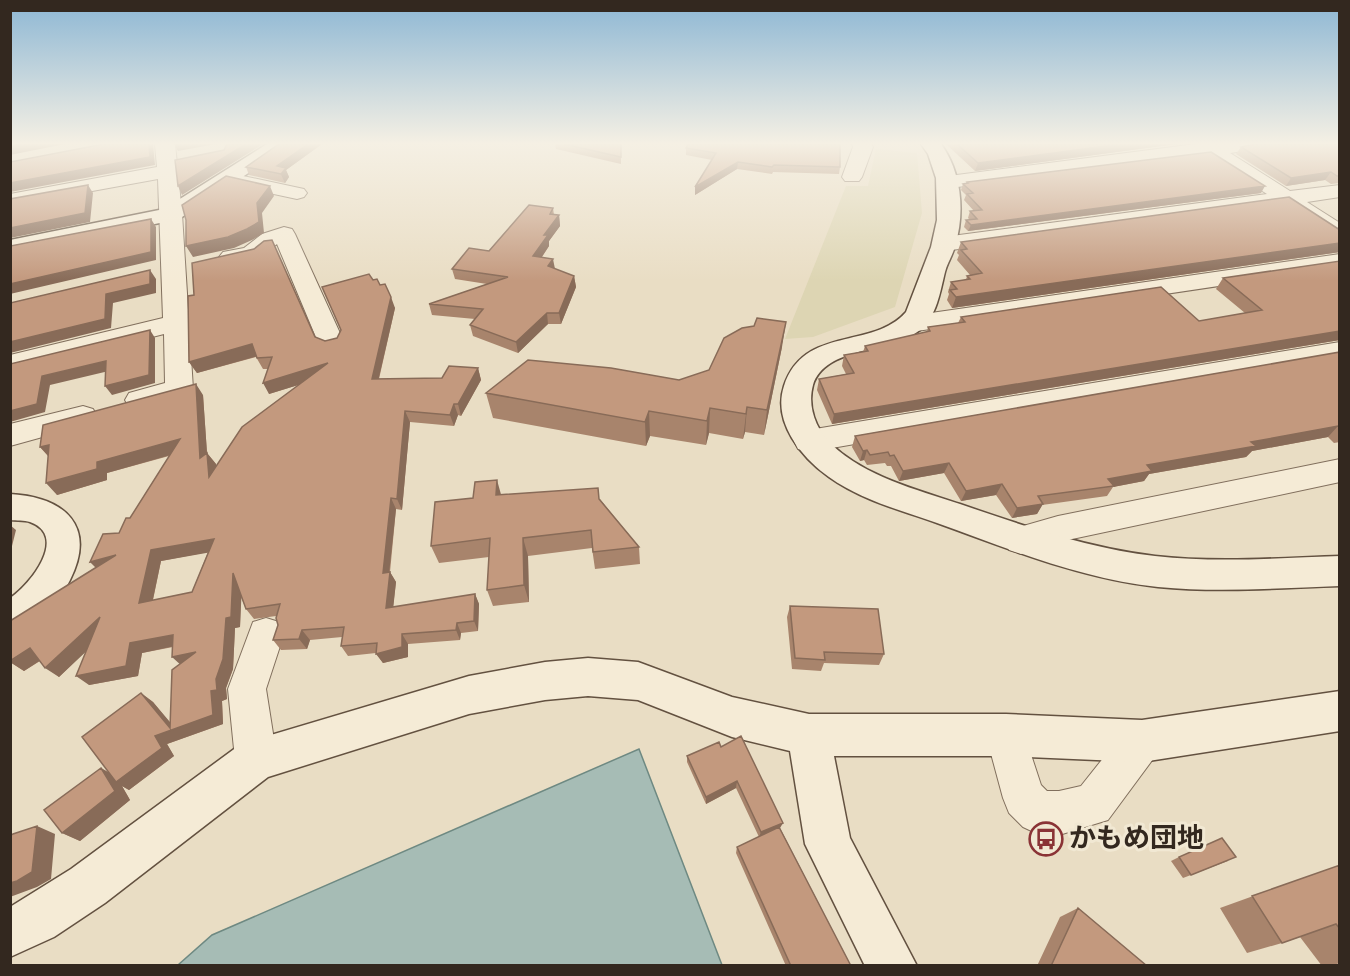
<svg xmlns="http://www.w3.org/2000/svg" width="1350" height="976" font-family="Spectral,'Noto Sans JP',serif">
<rect width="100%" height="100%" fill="#e9ddc4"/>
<!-- farmland -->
<path fill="#ddd5b3" d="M876 149 917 153 922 213 895 307 813 337 785 339 846 186H868Z"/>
<!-- water -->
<path fill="#a6bcb5" stroke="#6e8982" stroke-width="1.5" d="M639 749 722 965H178L212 935Z"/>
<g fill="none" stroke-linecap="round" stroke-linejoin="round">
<!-- street casing -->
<g stroke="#816f5d" stroke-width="2">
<path id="street" d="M155 144H175L182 214 193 389 189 396 139 410 129 407 125 400 129 393 165 383 164 334 10 373V355L163 318 158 179 10 206V194L157 167Z
M852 144H871L873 147 862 177 859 181H845L842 177 853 147Z
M1196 144H1265L1263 148 1230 153 1290 191 1340 185V197L1307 202 1340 223V240L1332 238 1283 205 944 251 936 249 933 244 936 239 944 237 1267 194 1208 156 949 188 942 186 939 182 942 178 949 176Z
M229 173 304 189 307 193 304 197 297 199 222 183 219 179 222 175Z
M284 227 292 229 295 234 344 342 340 348 331 350 322 348 318 342 277 244C261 256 243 267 223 262L219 257 223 252 244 248 262 234Z
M1340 254V268L910 332 901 330 897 324 901 318 910 316Z
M1340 342V359L809 452 798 449 794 441 798 433 809 430Z
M83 406 93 409 97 416 93 423 10 446V424Z
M1340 459V482L1058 542 1021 554 1009 550 1004 540 1009 530 1058 516Z
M266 618 279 622 284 634 266 689 277 759 271 774 256 780 241 774 235 759 228 689 253 622Z
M1006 715 1020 721 1041 785 1047 791H1059L1081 786 1128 727 1142 721 1156 727 1162 741 1156 755 1108 820 1059 835 1038 834 1023 827 1009 813 1003 798 986 735 992 721Z"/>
</g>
<!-- secondary casing -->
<g stroke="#635140" stroke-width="3">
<path id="secondary" d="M267 144H292L179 219 10 254V240L164 209Z
M921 144H941C962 173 965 213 955 246 953 255 947 263 945 272 940 292 937 316 920 330 891 353 825 346 813 385 807 407 816 429 831 444 866 477 915 489 960 504 1024 526 1088 548 1155 556 1216 563 1278 558 1340 556V586C1279 588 1219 593 1158 587 1082 579 1009 549 937 523 900 510 861 500 829 477 802 458 772 422 784 386 804 325 873 350 906 312L931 247 937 220 936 178 928 154Z
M10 494C65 497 97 526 70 580 56 607 40 624 10 634V598C30 585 69 536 30 522 24 520 17 521 10 520Z
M588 658 638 662 732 697 809 714H1006L1142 720 1340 691V731L1142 762 1006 756H834L850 838 917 966H865L805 844 790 751 732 737 638 700 588 696 545 700 469 714 268 777 105 903 54 937 10 957V907L71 869 241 744 469 676 545 662Z"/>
</g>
<!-- street -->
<use href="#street" fill="#f5ebd6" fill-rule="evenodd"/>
<!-- secondary -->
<use href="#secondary" fill="#f5ebd6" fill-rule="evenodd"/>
</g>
<!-- wall -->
<path fill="#a8846c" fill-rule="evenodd" d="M279 144H322L286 170 289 177 285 183 249 175 246 167Z
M555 144H621V164L556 149Z
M946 144H1176L975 171Z
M1340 144V183L1331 184 1325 180 1286 186 1236 154 1241 147Z
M686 148 840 167 839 174 773 172 772 174 737 169 695 195 712 160 686 155Z
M967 182 1261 193 968 231 964 227 966 220H970L968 218 970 211H974L964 200 966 195 961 190 963 184 966 183Z
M553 208 554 215H559L560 226 549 241V246L542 257 555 269 574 276 576 287 561 324H548L518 353 473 336 470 325 475 319 432 315 429 304 487 284 455 279 452 269 489 251Z
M1340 230V252L952 308 947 300 949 294 948 292 951 282 966 280 967 276 970 275 957 260 959 255 957 253 961 242Z
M1223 278 1340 340 832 424 817 390 819 379 846 374 842 366 844 355 863 352 865 346 927 332 928 327 958 323 961 317 1199 321 1245 313 1216 289Z
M373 280 395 308 379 379 442 378 478 368 481 380 461 416 458 415 454 426 410 422 402 510 396 509 390 572 396 582 393 607 475 594 479 604 478 631 461 633 460 640 408 644V657L383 663 376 653 348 656 341 646 342 637 310 640 307 649 281 650 273 640 278 625 276 616 254 619 246 609 241 597 240 627 235 628 233 669 226 688 227 699 222 701 223 724 167 744 174 756 129 790 122 786 130 800 80 841 62 833 101 768 108 772 141 693 153 702 170 723 180 664 173 647 142 653 138 676 89 685 86 651 59 677 40 661 24 671 10 662V621L96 568 130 518 169 456 107 473V480L57 495 48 456 40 447 203 395 207 453 216 464V467L298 385 269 394 267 369H263L256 357 197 373 189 362 315 338 325 341 337 338ZM208 552 192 592 153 600 161 561Z
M782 347 764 435 745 432 743 439 709 433 706 445 650 436 646 446 493 418 486 393 679 380Z
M1340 352V442L1334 443 1328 437 1252 451 1246 457 1149 474 1144 481 1113 487 1107 496 1042 505 1037 514 1012 518 996 495 961 501 944 473 899 481 891 466H887L885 463 867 465 864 460 860 461 852 447 855 436Z
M501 494 600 499 639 547 640 564 595 569 592 548 528 556 529 602 493 606 487 590 489 557 439 563 431 546 473 498Z
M790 606 884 654 879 665 824 663 821 671 792 669 787 617Z
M721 747 780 828 851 966H786L736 853 737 847 759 837 736 788 706 804 687 762V756Z
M1179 857 1228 861 1183 878 1171 861Z
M1340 865V963L1330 966H1322L1300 937 1282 943 1247 953 1220 908Z
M1078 908 1147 966H1037L1060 917Z"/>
<!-- shaded-wall -->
<path fill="#886b58" d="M16 144H65L10 155V146Z
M149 144H153L155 165 10 192V183Z
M174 144H216L178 151Z
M246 144H263L182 195 178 186Z
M308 144H322L286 170 289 177 285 183 277 166Z
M1121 144H1176L975 171 978 163Z
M738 162 737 169 695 195V187Z
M1331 172 1325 180 1286 186 1291 178Z
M88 185 93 193 90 222 10 238V228Z
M270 186 274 196 262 213 264 233 252 240 234 248 193 257 186 246 257 203Z
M1265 186 1261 193 968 231 971 225Z
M559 215 560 226 549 241V246L535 267 533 256 544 235Z
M151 219 156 227V260L10 294V284Z
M1340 243V252L952 308 956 297Z
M553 259 555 269 548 266Z
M150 270 156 279V293L113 303 111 328 10 353V342L106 294Z
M574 276 576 287 561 324 559 313Z
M391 297 395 308 376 390 372 379Z
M547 313 548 324 518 353 516 342Z
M786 322 782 347 764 435 767 410Z
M150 330 155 338V383L112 395 105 386Z
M1340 331V340L832 424 834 414Z
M252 344 258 356 197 373 189 362Z
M106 361 113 370 50 385 45 412 10 422V411L42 376Z
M328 363 334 374 269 394 263 383Z
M478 368 481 380 461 416 458 404Z
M196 384 203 395 207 453 216 464 217 488 209 477 200 458Z
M454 404 458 415 454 426 450 415Z
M747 407 745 432 743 439 746 414Z
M710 408 709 433 706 445 707 421Z
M405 411 410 422 402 510 397 499Z
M649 411 650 436 646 446 645 422Z
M1338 426 1328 437 1252 451 1246 457 1149 474 1144 481 1113 487 1114 486 1108 479 1147 465 1251 442Z
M180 439 188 450 107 473V480L57 495 46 483 97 462Z
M49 445 51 459 40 447Z
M867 450 864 460 860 461 863 451Z
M949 463 944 473 899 481 903 471Z
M497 480 502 498 496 495Z
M1002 484 996 495 961 501 966 491Z
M391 498 396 509 388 583 383 573Z
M1043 504 1037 514 1012 518 1017 508Z
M10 525 16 530 10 554Z
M523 538 528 556 529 602 524 585Z
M214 539 223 550 161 561 150 613 139 603 151 550Z
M116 555 101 573 90 562Z
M390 572 396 582 392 619 386 608Z
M233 573 242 584 240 627 235 628 233 669 226 688 227 699 222 701 223 724 167 744 174 756 129 790 122 786 130 800 80 841 62 833 101 768 116 777 155 736 170 728 141 693 153 702 175 728 211 691 216 679Z
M475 594 479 604 478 631 474 621Z
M100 617 112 627 59 677 45 668Z
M457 623 461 633 460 640 456 630Z
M302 630 310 640 307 649 299 639Z
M402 634 408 644V657L383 663 376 654Z
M173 635 184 644 142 653 138 676 89 685 76 676 130 643Z
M30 648 44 658 24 671 10 662Z
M196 652 183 667 172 657Z
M737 781 736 788 706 804V797Z
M783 823 780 828 759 837 761 832Z
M37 826 55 834 51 879 37 887 10 897V883Z"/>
<!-- building -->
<path fill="#c3997e" stroke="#886b58" stroke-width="1.5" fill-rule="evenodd" d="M104 144H149L150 157 10 183V162Z
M227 144H246L178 186 175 160 224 150Z
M279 144H308L277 166 286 168 281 174 246 167Z
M564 144H621V157Z
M688 144H840V167L774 165 772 167 738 162 695 187 716 153 686 148Z
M957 144H1121L978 163Z
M1255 144H1340V176H1337L1331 172 1291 178 1241 147Z
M1211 152 1265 186 971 225 966 220 977 219 970 211 982 210 967 194 973 193 963 184 968 183 967 182Z
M226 176 270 186 257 203 259 222 247 229 228 237 186 246V220L182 205Z
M88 185 85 213 10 228V199Z
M1289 197 1340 230V243L956 297 950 290 957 289 951 282 970 279 967 276 982 273 961 250 967 249 961 242Z
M529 205 553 208 550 214 559 215 544 235H548L533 256 553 259 548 266 574 276 559 313H547L516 342 470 325 483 309 429 304 508 277 452 269 469 248 489 251Z
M151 219V252L10 284V246Z
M272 240 315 337 325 341 337 338 341 330 322 287 369 274 373 280 377 279 380 285 385 284 391 297 372 379 442 378 449 366 478 368 458 404H454L450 415 405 411 397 499 391 498 383 573 390 572 386 608 475 594 474 621 457 623 456 630 402 634V647L376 654 377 643 341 646 344 627 302 630 299 639 273 640 278 625 276 618 280 604 246 609 233 573 231 617 226 618 223 659 216 679 217 690 211 691 213 715 155 736 162 748 116 782 82 737 141 693 170 728 172 670 196 652 172 657 173 635 130 643 126 666 76 676 100 617 45 668 30 648 10 661V621L116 555 90 562 103 534 119 533 126 518H130L180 439 97 462V469L46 483 49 445 40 447 43 425 196 384 200 458 207 453 209 477 242 427 328 363 263 383 272 357 257 358 252 344 189 362 188 296 194 295 192 263 254 249 264 241ZM214 539 192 592 139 603 151 550Z
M1340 261V331L834 414 819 379 854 373 844 355 868 351 865 346 930 331 928 327 965 322 961 317 1161 287 1199 321 1262 310 1223 278Z
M150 270V284L106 294 105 319 10 342V303Z
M757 318 786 322 767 410 747 407 746 414 710 408 707 421 649 411 645 422 486 393 528 360 611 368 679 380 709 370 724 338 742 328 754 326Z
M150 330 149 375 105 386 106 361 42 376 37 404 10 411V364Z
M1340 352V428L1338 426 1251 442 1256 446 1147 465 1152 471 1108 479 1114 486 1038 496 1043 504 1017 508 1002 484 966 491 949 463 903 471 894 455 890 456 888 452 870 455 867 450 863 451 855 436Z
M497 480 496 495 598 488 599 499 639 547 593 552 591 530 523 538 524 585 487 590 490 538 431 546 435 502 473 498 475 482Z
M790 606 878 609 884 654 824 652 825 660 795 658Z
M741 736 783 823 761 832 737 781 706 797 687 756 719 742 721 747Z
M101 768 115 791 62 833 44 810Z
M37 826 32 872 17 881 10 883V836L13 834Z
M779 827 851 966H791L737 847Z
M1222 838 1236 857 1191 875 1179 857Z
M1340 865V929L1336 924 1282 943 1252 896Z
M1078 908 1147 966H1051Z"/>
<!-- sky -->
<linearGradient id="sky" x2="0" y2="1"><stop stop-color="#8db7d4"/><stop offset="0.51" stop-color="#f5f0e4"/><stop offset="1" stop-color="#f5f0e4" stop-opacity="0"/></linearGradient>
<rect width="1350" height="281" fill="url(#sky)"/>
<!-- icons -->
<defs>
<g id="bus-ring" transform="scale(1.725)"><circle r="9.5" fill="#f1e8d3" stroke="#8a3336" stroke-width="1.5"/><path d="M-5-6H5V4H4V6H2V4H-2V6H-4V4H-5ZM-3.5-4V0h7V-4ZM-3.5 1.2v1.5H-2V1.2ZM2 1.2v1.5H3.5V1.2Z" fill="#8a3336"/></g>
</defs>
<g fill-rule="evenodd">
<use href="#bus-ring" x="1046" y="839"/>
</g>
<g text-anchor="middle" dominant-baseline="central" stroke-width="6" stroke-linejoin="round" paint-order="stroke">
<!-- near-poi labels -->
<g font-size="27" font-weight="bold" fill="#33281f" stroke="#f1e8d3" text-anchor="start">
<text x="1069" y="839">かもめ団地</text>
</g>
</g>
<!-- border -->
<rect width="1350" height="976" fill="none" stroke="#33281f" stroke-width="24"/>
</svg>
